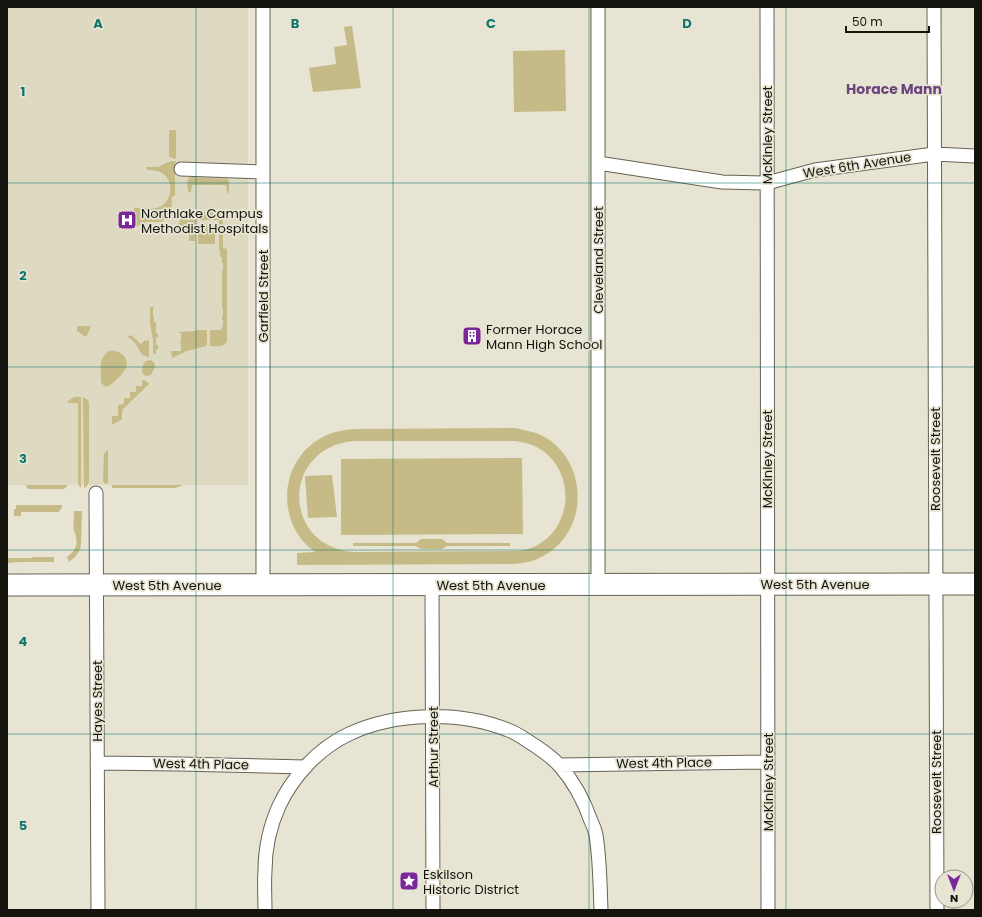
<svg xmlns="http://www.w3.org/2000/svg" width="982" height="917" font-family="Poppins,sans-serif">
<rect width="100%" height="100%" fill="#e7e4d3"/>
<!-- built -->
<path fill="#ded9c1" d="M7 7H248V485H7Z"/>
<!-- green -->
<path fill="#c6bb86" fill-rule="evenodd" d="M352 26 361 88 313 92 309 68 336 64 334 47 347 45 344 27Z
M565 50 566 111 514 112 513 51Z
M169 130H176V159L169 157Z
M171 161H176L174 167 175 170V196H173L172 197 171 215 165 217 162 222H145V225L134 226V208C141 208 154 210 159 207 175 200 174 175 157 171 154 170 150 170 147 170L146 167H158Z
M190 177 228 179 229 182V193L228 194 227 192 226 185H192L191 192H189L188 191C187 186 186 180 190 177Z
M186 212H221L223 215V247L224 248 227 249V341C224 348 216 346 210 346V330H221L222 327H223V320H222V316L223 315V309L222 308V270H223V263H222V257H220V250H219V220H196L195 241H189V233H172V229H174L175 226H178V223H180V220Z
M198 225H215V244H198Z
M150 307H154V308H153V316H154V322H156V333H158V337L156 338V345H158V349L156 350V354H153V340L150 323Z
M77 326H90V329L86 337 77 331Z
M196 330H207V344L206 346 187 351 172 358 171 351H181V344H180V342L181 341V333H179V332L195 331Z
M131 335 141 344 144 341 149 340V357L142 355C137 347 136 341 127 337Z
M109 351C119 349 130 357 126 368 124 373 111 386 106 387L102 384 101 382C101 370 98 358 109 351Z
M150 360 154 362 155 367 151 375 146 376 142 373 143 365 146 361Z
M142 380 146 381 149 384 123 409 122 413V419L112 425V416H118V405L124 404V398H130V392H136V386H142Z
M74 397H81V488L79 486 78 482V403H69L67 402Z
M83 397 88 400 89 403V479C89 483 88 486 84 488Z
M515 428C523 430 530 431 536 433 552 439 564 451 571 466 588 503 572 548 532 561 525 563 518 564 511 564L297 565V553L315 552C310 548 305 544 302 540 276 507 285 458 321 438 331 432 342 430 354 429ZM354 441H514C523 442 532 444 540 449 575 471 574 526 536 546 531 548 525 550 519 551L354 552C281 547 281 447 354 441Z
M108 449V484L104 483 103 480 104 454Z
M522 458 523 534 341 535V459Z
M332 475 337 517 308 518 305 476Z
M26 485H67V486L64 489H29L27 488Z
M112 485H183L175 488H112Z
M16 505H62V507L59 512H21V516H14V509H16Z
M74 511H82L81 544C80 552 76 557 69 562L67 557C74 552 78 546 76 537 76 535 75 533 74 531 73 525 74 518 74 511Z
M421 539H442L447 543H510V546H447L442 549H421L416 546H353V543H416Z
M32 557H54V562H19L7 563V558H32Z"/>
<g fill="none" stroke-linecap="round" stroke-linejoin="round">
<!-- street casing -->
<g stroke="#666354" stroke-width="15">
<path id="street" d="M263 7V585
M767 7 768 910
M934 7 937 910
M598 163 722 182 767 183 815 170 934 154 975 156
M181 169 263 172
M96 493 98 910
M598 584V7
M432 585 433 910
M97 763 179 764 305 767
M559 765 768 762
M265 910C265 897 264 884 265 871 265 849 270 826 279 806 293 776 319 748 349 734 396 712 460 711 508 730 517 733 526 740 534 745 543 751 553 758 560 766 574 782 584 801 591 821 593 825 595 830 596 835 600 860 600 885 601 910"/>
</g>
<!-- primary casing -->
<g stroke="#666354" stroke-width="23">
<path id="primary" d="M7 585 975 584"/>
</g>
<!-- street -->
<use href="#street" stroke="#fff" stroke-width="13"/>
<!-- primary -->
<use href="#primary" stroke="#fff" stroke-width="21"/>
</g>
<!-- grid -->
<path fill="none" stroke="#0f766e" stroke-width="1" stroke-opacity="0.55" d="M196 7V910M393 7V910M589 7V910M786 7V910M7 183H975M7 367H975M7 550H975M7 734H975"/>
<!-- icons -->
<defs>
<g id="hospital-square" transform="scale(1)"><rect x="-9" y="-9" width="18" height="18" rx="4" fill="#7a2797" stroke="#e7e4d3"/><path d="M-5-5h3v3.5h4V-5h3V5h-3V1.5h-4V5h-3Z" fill="#fff"/></g>
<g id="building-square" transform="scale(1)"><rect x="-9" y="-9" width="18" height="18" rx="4" fill="#7a2797" stroke="#e7e4d3"/><path d="M-4-6H4V6H1V3H-1V6H-4ZM-2.5-4.3h1.7v1.8h-1.7ZM.8-4.3h1.7v1.8H.8ZM-2.5-1h1.7V.8h-1.7ZM.8-1h1.7V.8H.8Z" fill="#fff"/></g>
<g id="sight-square" transform="scale(1)"><rect x="-9" y="-9" width="18" height="18" rx="4" fill="#7a2797" stroke="#e7e4d3"/><path d="M0-6L1.8-2.2L6-1.7L2.9 1.2L3.7 5.4L0 3.3L-3.7 5.4L-2.9 1.2L-6-1.7L-1.8-2.2Z" fill="#fff"/></g>
</defs>
<g fill-rule="evenodd">
<use href="#hospital-square" x="127" y="220"/>
<use href="#building-square" x="472" y="336"/>
<use href="#sight-square" x="409" y="881"/>
</g>
<g text-anchor="middle" dominant-baseline="central" stroke-width="3.5" stroke-linejoin="round" paint-order="stroke">
<!-- street labels -->
<g font-size="13" fill="#14130d" stroke="#e7e4d3">
<text transform="translate(767 135) rotate(-90)">McKinley Street</text>
<text transform="translate(857 165) rotate(-9)">West 6th Avenue</text>
<text transform="translate(598 260) rotate(-90)">Cleveland Street</text>
<text transform="translate(263 296) rotate(-90)">Garfield Street</text>
<text transform="translate(767 459) rotate(-90)">McKinley Street</text>
<text transform="translate(935 459) rotate(-90)">Roosevelt Street</text>
<text x="815" y="584">West 5th Avenue</text>
<text x="167" y="585">West 5th Avenue</text>
<text x="491" y="585">West 5th Avenue</text>
<text transform="translate(97 701) rotate(-90)">Hayes Street</text>
<text transform="translate(433 747) rotate(-90)">Arthur Street</text>
<text transform="translate(664 763) rotate(-1)">West 4th Place</text>
<text transform="translate(201 764) rotate(1)">West 4th Place</text>
<text transform="translate(768 782) rotate(-90)">McKinley Street</text>
<text transform="translate(936 782) rotate(-90)">Roosevelt Street</text>
</g>
<!-- poi labels -->
<g font-size="13" fill="#14130d" stroke="#e7e4d3" text-anchor="start">
<text x="141" y="213">Northlake Campus<tspan x="141" dy="15">Methodist Hospitals</tspan></text>
<text x="486" y="329">Former Horace<tspan x="486" dy="15">Mann High School</tspan></text>
<text x="423" y="874">Eskilson<tspan x="423" dy="15">Historic District</tspan></text>
</g>
<!-- neighbourhood labels -->
<g font-size="14" font-weight="bold" fill="#6c447d" stroke="#e7e4d3">
<text x="894" y="89">Horace Mann</text>
</g>
</g>
<g font-size="13" text-anchor="middle" font-weight="bold" fill="#0f766e" stroke="#e7e4d3" stroke-width="3.5" stroke-linejoin="round" paint-order="stroke">
<text x="98" y="28">A</text>
<text x="295" y="28">B</text>
<text x="491" y="28">C</text>
<text x="687" y="28">D</text>
<text x="23" y="96">1</text>
<text x="23" y="280">2</text>
<text x="23" y="463">3</text>
<text x="23" y="646">4</text>
<text x="23" y="830">5</text>
</g>
<!-- border -->
<rect width="982" height="917" fill="none" stroke="#14130d" stroke-width="16"/>
<!-- north arrow -->
<g transform="translate(954 889) rotate(180)"><circle r="19" fill="#e7e4d3" stroke="#939084"/>
<path d="M0-3L7 15L0 10L-7 15Z" fill="#7a2797"/>
<text y="-6" font-size="11" font-weight="bold" text-anchor="middle" fill="#14130d">N</text>
</g>
<!-- scale -->
<path d="M846 26v6h83v-6" fill="none" stroke="#14130d" stroke-width="2"/>
<text x="852" y="26" font-size="12" fill="#14130d" stroke="#e7e4d3" stroke-width="3" paint-order="stroke">50 m</text>
</svg>
